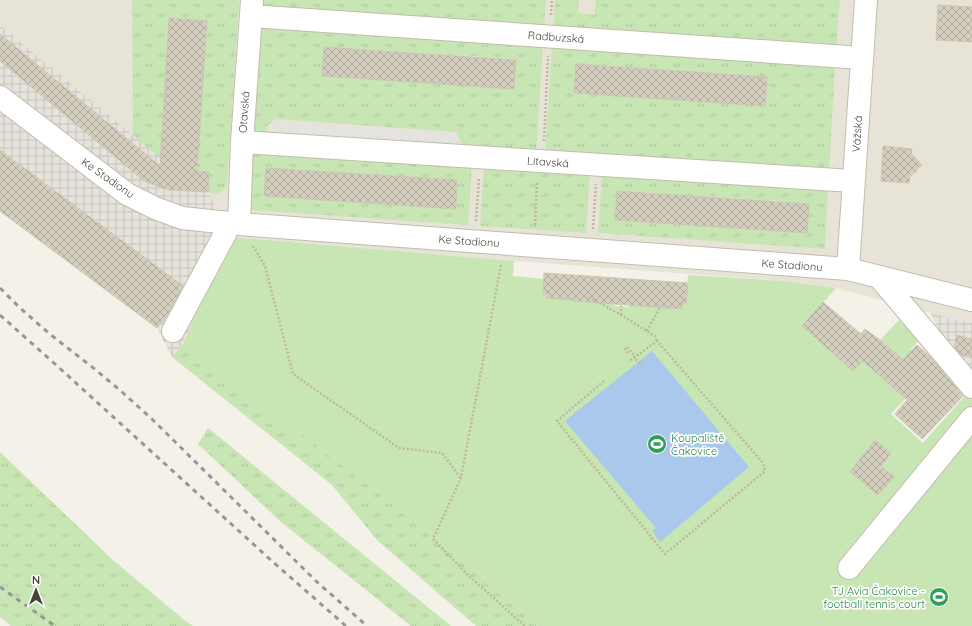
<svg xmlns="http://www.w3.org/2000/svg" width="972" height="626" font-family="Quicksand,sans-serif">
<defs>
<pattern id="industrial-grid" width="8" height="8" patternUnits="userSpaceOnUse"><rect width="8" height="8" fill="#e6e3dd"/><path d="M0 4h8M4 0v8" fill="none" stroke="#c7c4be"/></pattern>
<pattern id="grass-tufts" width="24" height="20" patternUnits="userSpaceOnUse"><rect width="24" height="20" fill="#c8e5b4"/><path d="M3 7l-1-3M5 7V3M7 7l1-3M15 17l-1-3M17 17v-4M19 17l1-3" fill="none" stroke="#adc69b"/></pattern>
<pattern id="building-cross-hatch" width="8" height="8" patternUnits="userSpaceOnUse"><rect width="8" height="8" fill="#d4cebe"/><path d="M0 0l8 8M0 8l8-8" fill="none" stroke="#aea99b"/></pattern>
</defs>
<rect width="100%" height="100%" fill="#f3f1e8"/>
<!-- residential -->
<path fill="#e7e4d7" d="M0 0H972V323L931 313 836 288 784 281 514 261 230 237 208 192 209 172 174 170 0 25Z"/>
<!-- industrial -->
<path fill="url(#industrial-grid)" d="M0 25 174 169 209 172 208 192 230 237 183 344 172 357 157 328 0 211Z
M931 313 972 323V381L946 351Z"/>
<!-- grass -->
<path fill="url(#grass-tufts)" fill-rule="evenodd" d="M132 0H239L227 184C224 193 216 196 208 192L209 172 174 170 133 135ZM169 18 207 21 198 152 161 149Z
M263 0H546L544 29 267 8 263 5Z
M555 0H579L578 13 594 15 596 0H840L836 50 553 30Z
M261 25 543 44 536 155 465 150 456 132 275 119 266 127 270 136 260 135 254 131ZM324 47 352 49V48L362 49 488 57 516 60 514 88Z
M552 45 835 63 829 174 545 155ZM576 64 603 66 604 65H613V66L670 70V69L676 70 677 71 730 74V73L739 74 740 75 767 77 765 105 574 92Z
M253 150 472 165 468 225 249 210ZM266 168 293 170 294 169H303V170L357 174V173L457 180 456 209 264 196Z
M484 165 590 172 586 233 480 226Z
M602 173 828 188 825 249 598 233ZM645 192 654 193 655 194 708 197V196L771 201 772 200 781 201V202L808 204 807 233 615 220Z
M183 344 449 546 537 626H476L378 541 332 485 172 357Z
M208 428 451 626H411L281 522 198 444Z
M0 452 113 560 184 620 193 626H11L0 617Z"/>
<!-- park -->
<path fill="#c8e5b4" d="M230 237 514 261 513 276 544 279 543 293 547 294V298L614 299V306L628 307 629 300 686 304 688 275 784 281 836 288 802 326 853 371 863 361 917 373 880 340 899 320 934 355 918 341 911 349 926 364 934 356 939 362 891 414 923 443 972 388V626H537L449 546 183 344Z"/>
<!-- parking -->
<path fill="#e5e3e0" d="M279 122 455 133 462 149 278 136 273 124Z"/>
<!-- water -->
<path fill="#a9c8ec" d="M652 351 749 467 660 542 652 531 656 528 565 421Z"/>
<!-- building -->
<path fill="url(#building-cross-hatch)" stroke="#cec7b2" d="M938 5 972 7V42L936 40Z
M169 18 207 21 197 171 209 172 208 192 169 190 144 181 0 61V34L160 166Z
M324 47 516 60 514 89 322 76Z
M576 64 767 77 765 106 574 93Z
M883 146 912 149 911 153 922 165 917 169V171L910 176 909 183 881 181Z
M0 150 183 286 168 314 157 328 0 211Z
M266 168 457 180 456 209 264 196Z
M617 191 809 204 807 233 615 220Z
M544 273 688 283 686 304H682V309L573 301V300L546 298 547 294H543Z
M823 302 861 334 865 329 880 340 903 360 917 345 932 358 963 396 922 439 895 414 907 400 863 361 853 371 802 326Z
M957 335 972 339V358L961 355 954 346Z
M875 440 891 453 881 466 894 477 878 495 850 472Z"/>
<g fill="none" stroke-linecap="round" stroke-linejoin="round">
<!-- minor casing -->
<g stroke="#c1bdae" stroke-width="24">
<path id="minor" d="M251 16 862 58
M0 97 127 194 155 208 182 218 239 224 848 269 972 300
M242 142 853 181
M239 224 242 142 252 0
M848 269 866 0
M879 277 972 387
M173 331 225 234 227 223
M849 568 972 418"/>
</g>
<!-- path -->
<path stroke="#bfb89e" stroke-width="2.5" stroke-dasharray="2 2" stroke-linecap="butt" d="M551 15 552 0
M544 141 548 56
M476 221 479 178
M535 225 537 182
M593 229 596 184
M253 246 265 266 293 374 399 448 442 453 460 477
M501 265 461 478 433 539 469 576 525 626
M589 297 621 315 655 336 657 341
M621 315V306
M647 331 660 307
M628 353 625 349 627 347 635 356 634 358 644 367
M604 381 557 421 665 554 765 471 763 463 657 341 628 362"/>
<!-- minor -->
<use href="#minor" stroke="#fff" stroke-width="22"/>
<!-- rail -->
<path stroke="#979797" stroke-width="3" stroke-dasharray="5 5" stroke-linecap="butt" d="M0 288 20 308 51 335 96 370 122 392 153 420 317 582 367 626
M0 315 55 364 273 562 346 626
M0 587 55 626"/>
</g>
<!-- icons -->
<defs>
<g id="stadium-disc" transform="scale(1)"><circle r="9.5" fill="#2e9e5b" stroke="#fff"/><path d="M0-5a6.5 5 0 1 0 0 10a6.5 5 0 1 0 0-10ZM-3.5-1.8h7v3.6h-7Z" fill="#fff"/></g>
</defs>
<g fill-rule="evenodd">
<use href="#stadium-disc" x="657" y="444"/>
<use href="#stadium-disc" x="939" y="597"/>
</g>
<g text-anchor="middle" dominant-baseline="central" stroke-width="3.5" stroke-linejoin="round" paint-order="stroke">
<!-- street labels -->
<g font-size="11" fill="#464237" stroke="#fff">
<text transform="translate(556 37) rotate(4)">Radbuzská</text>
<text transform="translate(244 112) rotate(-86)">Otavská</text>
<text transform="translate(857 134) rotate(-86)">Vážská</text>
<text transform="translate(548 162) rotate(4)">Litavská</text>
<text transform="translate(108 178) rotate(35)">Ke Stadionu</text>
<text transform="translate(469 241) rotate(4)">Ke Stadionu</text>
<text transform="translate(792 265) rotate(4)">Ke Stadionu</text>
</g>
<!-- leisure labels -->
<g font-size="11" fill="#27864d" stroke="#fff" text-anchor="start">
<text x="671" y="438">Koupaliště<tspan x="671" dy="13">Čakovice</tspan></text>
<text x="925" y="591" text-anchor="end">TJ Avia Čakovice -<tspan x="925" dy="13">football tennis court</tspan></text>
</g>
</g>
<!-- north arrow -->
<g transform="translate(36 590)" stroke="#ffffff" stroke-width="3" paint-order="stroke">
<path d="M0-3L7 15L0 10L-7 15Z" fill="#464237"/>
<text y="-6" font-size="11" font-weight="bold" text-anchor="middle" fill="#464237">N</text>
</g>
</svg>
